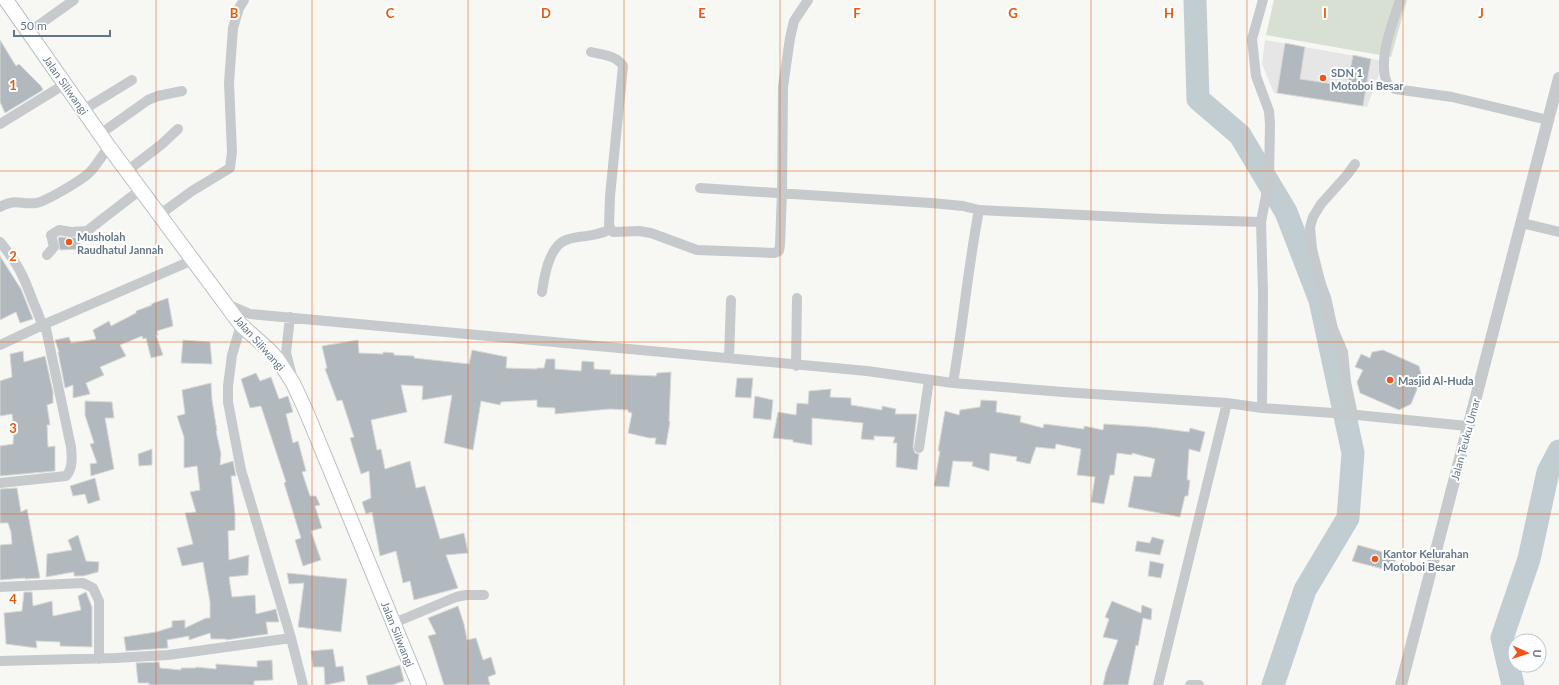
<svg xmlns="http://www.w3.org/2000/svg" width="1559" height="685" font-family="Lato,sans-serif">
<rect width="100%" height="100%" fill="#f7f7f4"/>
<!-- built -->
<path fill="#e5e6e5" d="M1265 40 1384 61 1367 107 1274 93 1262 64Z"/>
<!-- green -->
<path fill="#d8e0d4" d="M1274 0H1407L1391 57 1266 35Z"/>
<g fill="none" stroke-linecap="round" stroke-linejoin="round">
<!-- river -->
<path stroke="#c2cdd2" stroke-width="23" d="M1195 0 1198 99 1240 135 1286 212 1320 300 1353 453 1348 518 1305 590 1273 685
M1513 685 1502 638 1529 559 1548 472 1559 451"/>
</g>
<!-- building -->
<path fill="#b2b9be" stroke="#d9d9d6" d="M0 40 16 66 19 64 41 86 43 90 5 113 0 102Z
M1285 43 1305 47 1300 79 1347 86 1353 55 1371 59 1363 106 1277 93Z
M60 237 79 238 81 249 60 250 58 238Z
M0 256 21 289 33 319 20 323 16 312 0 320Z
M168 298 173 326 157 331 158 335H156L163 355 151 358 146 338 143 339 142 336 120 345 126 356 100 367 104 375 86 383 90 394 73 398V385L65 388 58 352H59L55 340 69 337 71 343 96 339 93 330 109 321 111 326 136 313V311L152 305 151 304Z
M183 340 210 342 212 364 181 363Z
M358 340 359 353 383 354V352L394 353V355L414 356V358L469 364 472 350 507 357 506 368 537 369V368H544L546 359H555V369L581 371 582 361 594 362V369L611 370 610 374 656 376 657 373 671 372 669 421 670 422 666 445 655 444 656 438H649L628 433 632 413 628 412V410L610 409 555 414V408L537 407V400L501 402 500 405 481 401 473 450 444 443 452 395 422 400 423 386 401 385 407 412 371 420 377 450 381 449 385 469 410 461 416 488 425 486 440 539 464 533 468 553 446 555 458 588 414 600 410 581 403 583 396 551 380 556 372 512 366 514 362 502 371 498 369 471 361 474 350 438 354 437 342 400 337 401 325 369 327 368 322 346Z
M1383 350 1419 366 1422 377 1411 404 1399 410 1360 393 1357 382 1363 370 1355 367 1361 354 1370 358 1372 352Z
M23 351 24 362 45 356 53 392V403L47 405 50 425H47L48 447 55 446V471L0 476V446L13 444 14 429 12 414 0 416V381L12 377 10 354Z
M256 373 260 381 271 377 279 399 288 396 293 412 286 414 293 443 298 441 306 471 302 472 310 496H316L320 505 315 506 322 528 311 531 321 560 303 566 295 540 301 538 284 483 286 482 261 406 250 408 241 379Z
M737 378H753L751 398 735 397Z
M211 383 212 400 217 431H216L221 454 220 465 233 461 236 476H231L235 514V530L228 531 229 560 249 555 248 575 229 577 232 597 255 595 256 614 276 609 279 622H266L268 634 226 640V639H211L210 633 189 640V636L167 640 168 648 126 651 124 637 156 632 172 627V621L185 620V628L206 618H210V602L203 562 182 566 177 548 193 544 185 513 196 512 190 492 200 490 197 466 184 468V437L177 416 185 414 182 390Z
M831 389 830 397 851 398V405L882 410V406L896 409 895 414H917L913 447 915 453 919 454 917 470 896 467 897 443H893L895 437 874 436V440L861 439 863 423 812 418V445L793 442V440L773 438 778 412 796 415 797 403 808 404 809 391Z
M755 396 773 400 771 420 753 418Z
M981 400 997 401 996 412 1021 416 1020 422 1043 428 1044 424 1084 429V426L1103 430 1104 424 1150 427 1189 432 1190 428 1205 432 1200 452 1189 449 1187 480H1190L1188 496H1185L1180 517 1128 507 1134 476 1151 477 1155 459 1132 453V455L1117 453 1114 475H1110L1104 504 1091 502 1095 477 1077 475 1081 449 1056 444 1055 449 1036 447 1030 464 1016 461 1017 457 990 453 989 471 972 466 973 462 953 461 949 487 934 486 940 451H938L945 411 959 415 960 410 980 407Z
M85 401 112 402 114 418H105L114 469 91 476 90 464 97 463 90 444 94 443 85 415Z
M152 449V465L139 466 138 454Z
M95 478 100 500 88 504 85 494 73 496 70 486Z
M17 488 21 512 27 509 40 578 25 579V578L0 580V545L12 544 11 532 8 523H0V489Z
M78 535 86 561 99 562 98 572 83 576H74V572L46 577 47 554 72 550 68 540Z
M1152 537 1164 540 1160 555 1135 551 1137 541 1150 543Z
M1358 545 1397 556 1393 566 1389 565 1387 570 1352 561Z
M1150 561 1164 564 1161 578 1148 576Z
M287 573 347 579 341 632 298 627 304 583 289 584Z
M24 592H32L33 606 52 601 53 616 81 610 78 596 86 592 92 607V647L60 646V642L36 641 37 648 6 644 4 613 22 611Z
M1112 601 1141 613 1142 605 1152 609 1151 620 1143 618 1138 646 1136 645 1128 685H1103L1106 672 1118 640 1103 637 1109 619 1105 617Z
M458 606 464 624 467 640 476 638 483 660 491 657 496 674 488 677 490 685H444L432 647 428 636 436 634 428 618Z
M333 649 336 667 343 666 345 681 325 685 324 667H313L311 651Z
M272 660 273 680 254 681V685H149V683H138L136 663 159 662 160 668 181 670V668H196V667L216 669V664L257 667V661Z
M400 665 404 681 392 685H368L366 676Z"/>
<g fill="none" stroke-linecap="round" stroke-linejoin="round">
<!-- secondary casing -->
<g stroke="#babfc4" stroke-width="16">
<path id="secondary" d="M6 0 109 147 241 325 268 349 278 360 293 383 306 411 419 685"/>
</g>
<!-- minor -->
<path stroke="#c6cacd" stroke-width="10" d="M1400 0C1393 23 1376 62 1388 85L1395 89 1452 97 1548 120
M29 32 74 0
M591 52C603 55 616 55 623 66L610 196 609 226 613 232 639 231 651 233 697 250 774 253 779 251 780 245 782 192 783 87 790 38 794 21 808 0
M83 110 132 80
M0 124 65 84
M100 134 148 100 158 96 182 91
M127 171 162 144 178 129
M700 188 931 203 963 206 979 210
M0 207C16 198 20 205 36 203 47 201 82 180 90 172 96 166 103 154 109 147
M159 215 192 191 230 168 232 152 229 83 233 28 239 8 244 0
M1522 223 1559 232
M0 242C17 263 23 274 32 299 36 309 40 316 42 326
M47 255 54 247 51 235 59 230 71 232 87 231 140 190
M542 292C544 277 549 246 566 240 576 236 586 237 597 234 602 233 607 231 611 229
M227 304 250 314 867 371 953 383 1063 392 1227 403 1262 408 1347 414 1467 426
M290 317 286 353 292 376
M241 325 232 355 228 386V402L241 470 291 638 303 685
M0 345 45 324 193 260
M729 358 731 300
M796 366 797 298
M953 383C963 325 968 267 979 210L1163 219 1261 222
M1262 408 1263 293 1261 222 1269 180 1270 124 1269 111 1256 76 1252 39 1263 0
M1353 415 1346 382 1343 352 1331 324 1312 249 1310 227 1313 217 1321 204 1347 175 1355 164
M919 448 929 380
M0 483 66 476C73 469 72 457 71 447L45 324
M0 587 83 583 93 588 99 601V659
M394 623 456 597 466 595H484
M0 661 115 658 168 655 291 638
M1158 685 1227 403
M1190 685H1199"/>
<!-- tertiary -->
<path stroke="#c6cacd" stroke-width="12" d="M1401 685 1559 78"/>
<!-- secondary -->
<use href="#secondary" stroke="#fff" stroke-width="14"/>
</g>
<!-- grid -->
<path fill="none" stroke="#e8590c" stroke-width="1" stroke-opacity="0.55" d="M156 0V685M312 0V685M468 0V685M624 0V685M780 0V685M935 0V685M1091 0V685M1247 0V685M1403 0V685M0 171H1559M0 342H1559M0 514H1559"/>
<!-- markers -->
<g fill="#f35518" stroke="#fff" stroke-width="1.5">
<circle cx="1323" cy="78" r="4"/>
<circle cx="69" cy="242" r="4"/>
<circle cx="1390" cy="380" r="4"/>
<circle cx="1375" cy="559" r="4"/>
</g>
<g text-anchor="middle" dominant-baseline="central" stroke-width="4" stroke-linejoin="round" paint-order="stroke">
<!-- poi labels -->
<g font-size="11" font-weight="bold" fill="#637687" stroke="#fff" text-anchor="start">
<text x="1331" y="72">SDN 1<tspan x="1331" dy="13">Motoboi Besar</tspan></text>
<text x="77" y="236">Musholah<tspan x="77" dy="13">Raudhatul Jannah</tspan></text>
<text x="1398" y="380">Masjid Al-Huda</text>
<text x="1383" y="553">Kantor Kelurahan<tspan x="1383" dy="13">Motoboi Besar</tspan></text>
</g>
<!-- street labels -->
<g font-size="11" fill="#637687" stroke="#fff">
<text transform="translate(66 85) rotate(55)">Jalan Siliwangi</text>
<text transform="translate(260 343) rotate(48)">Jalan Siliwangi</text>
<text transform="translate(1465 439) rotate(-75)">Jalan Teuku Umar</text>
<text transform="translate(398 634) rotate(68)">Jalan Siliwangi</text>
</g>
</g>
<g font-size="13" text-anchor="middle" font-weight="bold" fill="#e8590c" stroke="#fff" stroke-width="4" stroke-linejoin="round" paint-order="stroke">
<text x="234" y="18">B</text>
<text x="390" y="18">C</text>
<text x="546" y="18">D</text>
<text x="702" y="18">E</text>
<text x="857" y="18">F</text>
<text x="1013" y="18">G</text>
<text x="1169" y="18">H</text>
<text x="1325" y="18">I</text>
<text x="1481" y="18">J</text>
<text x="13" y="90">1</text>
<text x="13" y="261">2</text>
<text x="13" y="433">3</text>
<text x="13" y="604">4</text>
</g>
<!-- north arrow -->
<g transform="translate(1527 653) rotate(93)"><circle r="19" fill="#ffffff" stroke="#c1c8cf"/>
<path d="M0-3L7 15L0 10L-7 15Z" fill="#f35518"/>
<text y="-6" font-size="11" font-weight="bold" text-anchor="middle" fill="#637687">U</text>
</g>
<!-- scale -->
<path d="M14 30v6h96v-6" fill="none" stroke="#637687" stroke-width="2"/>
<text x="20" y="30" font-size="12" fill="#637687" stroke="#ffffff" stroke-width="3" paint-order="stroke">50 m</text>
</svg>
